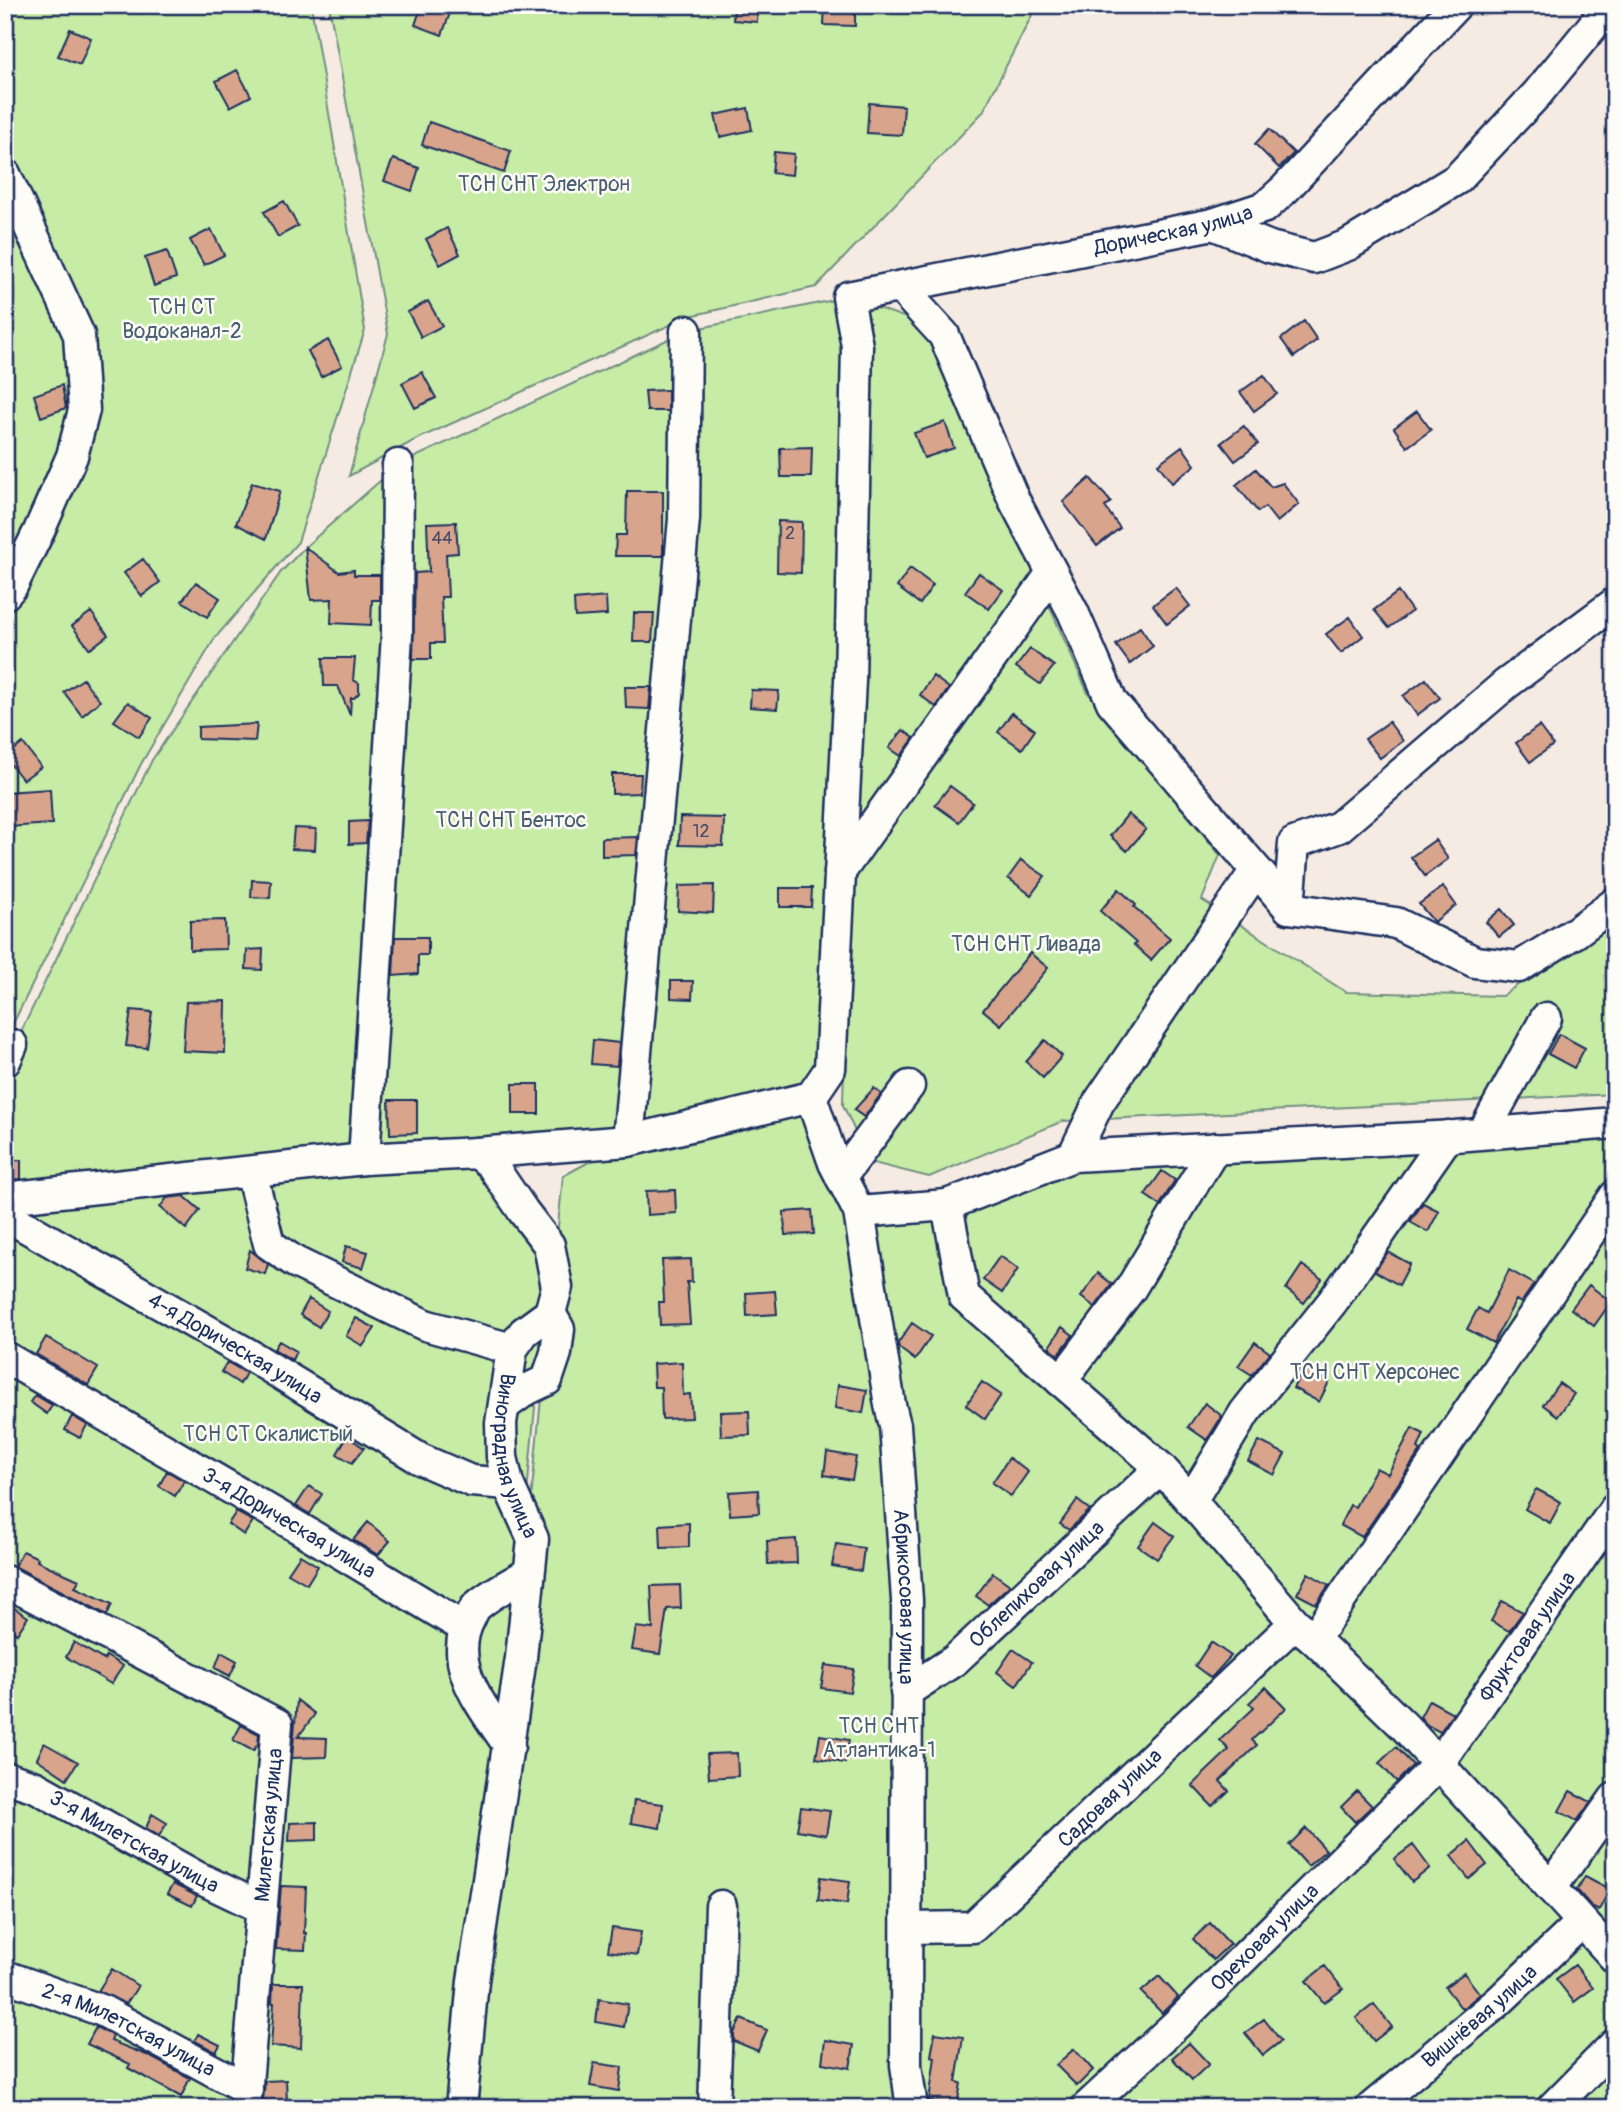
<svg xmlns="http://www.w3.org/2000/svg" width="1620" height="2113" font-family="Pangolin,sans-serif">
<rect width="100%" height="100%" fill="#f6ebe2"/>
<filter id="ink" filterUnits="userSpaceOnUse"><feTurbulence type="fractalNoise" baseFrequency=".0143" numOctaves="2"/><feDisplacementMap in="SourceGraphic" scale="14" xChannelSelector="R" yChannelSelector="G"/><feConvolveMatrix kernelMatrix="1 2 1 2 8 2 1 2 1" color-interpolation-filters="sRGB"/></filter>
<g filter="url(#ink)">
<!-- green -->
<path fill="#c7eca6" stroke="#718e82" stroke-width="2" d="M5 5H311L365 330 298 542 215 638 141 764 5 1040Z
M329 5H1037L983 112 816 287 690 316 415 440 349 476 388 334Z
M848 297 830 1069 811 1097 859 1211 947 1205 1073 1156 1615 1111V2108H471L563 1176 626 1142 481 1158 549 1256 470 2108H5V1065L152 760 281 572 305 547 398 465 686 331Z
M863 303 927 325 1020 540 1088 693 1220 855 1202 900 1346 992 1502 996 1615 916V1094L1063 1121 929 1177 869 1162 843 1105Z"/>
<!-- building -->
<path fill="#d8a58c" stroke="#1b2f5e" stroke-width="2" d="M422 5H428L450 13 442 35 415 25Z
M734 5H758L757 22 733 20Z
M825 5H855V26L824 25Z
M70 29 91 38 80 65 58 56Z
M237 70 251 96 230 107 216 81Z
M869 103 904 106 902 135 867 133Z
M748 108 752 130 720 137 715 115Z
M429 122 511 151 504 173 422 145Z
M1269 129 1294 153 1279 168 1255 144Z
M774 152 794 154 792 175 772 173Z
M393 159 419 168 412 191 384 181Z
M284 201 298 226 278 237 264 212Z
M447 228 460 254 440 265 426 239Z
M211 229 224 255 204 265 190 240Z
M167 251 176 278 154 286 145 258Z
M428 301 442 326 421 337 408 312Z
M1304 321 1317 340 1294 357 1281 339Z
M328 340 342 366 321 377 308 351Z
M422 372 436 398 415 408 402 383Z
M1264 375 1277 394 1254 411 1240 392Z
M62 385 66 408 41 417 34 395Z
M668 390V411H647L645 391Z
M1417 411 1431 430 1407 447 1394 428Z
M945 422 954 448 924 458 914 433Z
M1244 426 1258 444 1235 461 1221 443Z
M1182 446 1195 465 1172 483 1158 464Z
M812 447 811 477H781L780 448Z
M1256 469 1271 487 1283 483 1299 504 1277 522 1265 507 1258 512 1236 485Z
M1090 478 1111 502 1105 507 1120 528 1097 546 1063 502Z
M252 483 280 491 266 539 236 524Z
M627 491H663V556H615L616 535H626Z
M778 521 802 522 801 573 777 572Z
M456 522 458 553 446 554 448 597H441L443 643H431V659H413L415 573 429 572 427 523Z
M305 547 339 572 354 570V575H380V600H372L371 625 331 623 332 599 311 600Z
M143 559 160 582 142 596 124 573Z
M910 568 933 585 920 604 897 587Z
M979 573 1003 590 989 609 965 592Z
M196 582 220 598 207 617 182 601Z
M1176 588 1190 606 1167 624 1153 605Z
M1398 592 1412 611 1389 628 1374 610Z
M606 597 607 615 575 617 574 600Z
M91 612 108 635 90 649 72 626Z
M634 613H654L652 642H633Z
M1350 617 1363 636 1341 653 1326 634Z
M1140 627 1153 646 1130 664 1116 645Z
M1030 649 1054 666 1040 684 1016 667Z
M323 658H355L353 680 359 683V693L354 698H351L350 715 338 686H324Z
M933 676 949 688 936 707 920 695Z
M83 679 100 701 82 716 64 692Z
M1426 679 1440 698 1417 715 1403 696Z
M625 687H651L649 709 626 708Z
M751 690 779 691 777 709 750 707Z
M128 702 152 718 139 737 114 721Z
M1012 713 1035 730 1022 749 998 732Z
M1389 722 1403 741 1380 758 1365 739Z
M257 724 255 741 198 739V727Z
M1539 726 1553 745 1530 762 1516 743Z
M903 730 914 738 901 756 889 748Z
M23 743 41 767 23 780 5 757Z
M612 774H641L640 793 612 794Z
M950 786 973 803 959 822 935 805Z
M50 789 52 824 7 827 5 792Z
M1128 814 1146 829 1127 851 1110 836Z
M680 817 724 818 723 846 679 845Z
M368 821 366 843 349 844V822Z
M294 828 316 829 315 850 292 849Z
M638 837 636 855 602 856V838Z
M1435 840 1448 859 1425 876 1411 857Z
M1021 860 1045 876 1031 895 1008 878Z
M252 880 271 881 270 898 251 897Z
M714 885 713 913 678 911 679 886Z
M1443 887 1456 905 1434 922 1419 904Z
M780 888H812L811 907H780Z
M1119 889 1136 905 1134 907 1170 938 1151 960 1134 945 1136 943 1100 911Z
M1501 909 1514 925 1499 937 1486 922Z
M225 920 226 949 190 950V921Z
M395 937H428V955H418V974L393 976Z
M263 949 262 970 246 969 247 950Z
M1030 953 1048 968 1001 1025 983 1010Z
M671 981H693L692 999 671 998Z
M226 1001 225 1053 183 1051 186 1002Z
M131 1010 152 1012 147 1048 126 1046Z
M1559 1034 1585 1048 1574 1068 1548 1054Z
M593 1040 619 1043 617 1066 591 1064Z
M1045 1040 1062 1056 1043 1078 1026 1062Z
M513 1084H539V1114H513Z
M874 1088 881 1094 864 1117 854 1110Z
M389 1100H417V1133L390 1134Z
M21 1160V1179L5 1180V1161Z
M1162 1171 1175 1180 1160 1205 1145 1195Z
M675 1190 676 1213 647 1215 646 1191Z
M184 1196 200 1210 186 1229 160 1207 167 1198Z
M1423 1203 1439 1211 1428 1232 1410 1222Z
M812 1210 814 1234 785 1235 784 1212Z
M346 1246 368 1252 363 1268 342 1262Z
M250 1250 268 1264 265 1274 245 1268Z
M1388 1252 1410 1264 1399 1285 1375 1271Z
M1000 1256 1018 1269 1002 1293 983 1280Z
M691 1259 692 1282H687L690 1324 660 1325 659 1302H664L662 1260Z
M1302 1265 1322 1279 1304 1303 1286 1289Z
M1509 1270 1534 1284 1521 1303 1516 1300 1493 1343 1467 1329 1478 1308 1487 1313Z
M1098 1273 1112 1284 1095 1307 1081 1297Z
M1589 1285 1611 1302 1594 1326 1571 1309Z
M775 1291 777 1314 747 1316 746 1293Z
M309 1299 328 1311 319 1327 300 1315Z
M356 1318 375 1328 363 1346 346 1336Z
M912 1323 931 1336 915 1360 899 1348 898 1343Z
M1062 1327 1073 1335 1058 1355 1049 1347Z
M46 1337 98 1368 88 1385 36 1354Z
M279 1341 296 1351 292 1360 274 1349Z
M1255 1342 1270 1353 1252 1375 1238 1366Z
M227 1362 246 1373 240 1384 221 1372Z
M682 1362 683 1395 690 1394 692 1418 662 1419 661 1387H654L653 1364Z
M1304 1368 1329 1382 1319 1402 1293 1388Z
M982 1382 1001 1395 985 1419 966 1405Z
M1559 1383 1574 1394 1558 1416 1543 1405Z
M838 1385 867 1390 863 1413 835 1408Z
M35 1395 52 1405 47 1414 30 1402Z
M1205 1403 1222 1416 1207 1440 1188 1427Z
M749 1411 750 1435 721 1436 720 1412Z
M72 1416 87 1425 80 1438 65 1430Z
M1412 1428 1424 1434 1418 1448 1421 1450 1362 1537 1340 1525 1350 1505 1355 1507 1376 1468 1388 1474Z
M347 1436 364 1448 352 1463 337 1454Z
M1259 1441 1285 1454 1274 1475 1248 1461Z
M827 1452 856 1457 852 1480 824 1475Z
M1009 1458 1028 1472 1011 1496 992 1483Z
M167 1471 184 1481 175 1496 159 1486Z
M309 1486 322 1494 310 1514 296 1506Z
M1536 1489 1561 1502 1550 1523 1525 1509Z
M758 1490 759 1513 730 1515 729 1492Z
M1077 1500 1090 1510 1069 1530 1060 1524Z
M236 1512 253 1521 244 1535 228 1524Z
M368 1522 390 1541 378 1555 353 1540Z
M1155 1522 1174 1536 1157 1559 1138 1546Z
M689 1523V1547L661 1548 660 1525Z
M796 1539 797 1563 768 1564 767 1541Z
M836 1544 864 1548 861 1571 832 1566Z
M23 1551 38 1558 37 1561 79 1580 75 1587 112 1604 107 1615 14 1566Z
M300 1555 318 1566 307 1584 288 1573Z
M993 1573 1010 1585 988 1605 976 1596Z
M1308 1573 1329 1585 1316 1604 1297 1594Z
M680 1585 681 1608 667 1609 660 1654 632 1650 636 1627 653 1629 651 1586Z
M1502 1601 1523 1612 1509 1631 1491 1621Z
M5 1602 28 1617 17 1634 5 1626Z
M74 1642 104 1660 106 1656 123 1666 111 1684 66 1657Z
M1211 1642 1231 1656 1211 1678 1195 1666Z
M1013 1649 1032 1662 1016 1686 997 1672Z
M221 1652 237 1661 230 1676 215 1668Z
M825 1665 854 1669 850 1692 821 1688Z
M1266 1687 1286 1708 1252 1740 1257 1745 1220 1781 1229 1791 1212 1806 1192 1785 1229 1750 1220 1740 1254 1708 1249 1703Z
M297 1700 315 1714 298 1737 327 1738 326 1757 292 1758Z
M1429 1700 1453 1713 1440 1732 1427 1725 1420 1717Z
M241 1725 259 1734 258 1744 253 1751 233 1740Z
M820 1735 849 1740 845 1763 816 1758Z
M44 1743 78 1762 67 1779 37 1759Z
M1396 1747 1413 1765 1397 1782 1379 1763Z
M737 1753 738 1776 709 1778 707 1754Z
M1357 1791 1372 1806 1355 1822 1341 1807Z
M1570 1791 1591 1802 1577 1821 1559 1811Z
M634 1800 663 1804 660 1828 631 1823Z
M801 1807 830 1811 826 1835 797 1830Z
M152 1814 167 1823 159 1836 146 1828Z
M317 1822V1840L289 1841 290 1823Z
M1306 1828 1326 1850 1308 1866 1289 1845Z
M1469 1841 1487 1865 1469 1879 1451 1856Z
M1413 1845 1430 1868 1412 1882 1394 1859Z
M1585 1876 1610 1889 1599 1910 1591 1906 1577 1890Z
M821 1877 850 1881 847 1904 818 1900Z
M173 1884 197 1896 192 1906 167 1894Z
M281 1886 306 1887 304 1933H306L305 1950 276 1949Z
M1210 1923 1230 1944 1213 1960 1193 1939Z
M612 1928 641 1932 637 1955 608 1951Z
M1575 1965 1593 1988 1574 2002 1556 1979Z
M1325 1966 1343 1989 1324 2003 1306 1981Z
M112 1969 138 1986 126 2004 98 1991Z
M1464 1973 1480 1994 1462 2009 1445 1987Z
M1159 1976 1178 1997 1162 2013 1141 1992Z
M273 1984H303L301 2048 271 2046 274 2003H272Z
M599 1999 628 2004 624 2027 596 2022Z
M1374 2004 1392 2027 1374 2041 1356 2018Z
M741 2019 767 2030 758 2051 734 2041V2033Z
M1264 2019 1281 2041 1263 2055 1245 2033Z
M96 2027 113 2036 111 2041 149 2056 190 2078 181 2097 128 2068 130 2064 87 2044Z
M935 2033 963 2037 956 2082 961 2083 957 2106 929 2101 935 2057 931 2056Z
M198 2034 220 2045 216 2052 195 2041Z
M825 2040 854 2045 850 2068 822 2063Z
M1189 2043 1209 2064 1192 2080 1172 2058Z
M1074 2049 1093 2070 1077 2086 1056 2065Z
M594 2063 622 2067 619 2091 590 2086Z
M286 2080 287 2102 263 2101 265 2081Z"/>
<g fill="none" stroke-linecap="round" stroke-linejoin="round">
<!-- minor casing -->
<g stroke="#1b2f5e" stroke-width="35">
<g id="minor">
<path d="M5 174 79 335 84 410 72 456 39 531 12 586 5 594"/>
<path d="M1213 224 1270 247 1314 258 1348 245 1457 179 1537 94 1610 5"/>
<path d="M900 287 944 335 1014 500 1073 612 1112 702 1289 908 1396 923 1475 962 1519 967 1576 932 1615 903"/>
<path d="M840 872 1052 573"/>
<path d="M1289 908 1294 843 1339 827 1506 684 1615 603"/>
<path d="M5 1061 12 1045"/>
<path id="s1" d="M811 1097 834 1163 859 1212 890 1405 895 1425 907 1600 906 2065 912 2108"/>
<path d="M1483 1133 1546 1018"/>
<path d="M628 1141 684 519 686 331"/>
<path id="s2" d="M477 1153 628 1141 811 1097 830 1069 850 681 857 346 848 297 1213 224 1265 207 1285 189 1456 5"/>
<path d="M1073 1156 1099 1102 1256 870"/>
<path d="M364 1159 397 635 398 465"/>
<path d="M251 1172 269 1244 295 1262 425 1325 512 1349"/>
<path d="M841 1177 909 1086"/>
<path id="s3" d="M5 1198 364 1159 477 1153 491 1164 523 1211 549 1245 557 1287 550 1313 524 1332 512 1349 501 1423 502 1457 508 1484 533 1539 521 1658 473 1981 461 2108"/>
<path d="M947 1205 1073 1156 1455 1136 1615 1123"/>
<path d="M859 1212 947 1205 964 1296 1161 1468 1191 1501 1295 1623 1314 1639 1405 1727 1615 1958"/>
<path id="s4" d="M5 1215 248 1354 420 1459 471 1481 508 1484"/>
<path id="s5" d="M5 1357 294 1525 465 1628"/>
<path d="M1061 1381 1131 1288 1215 1148"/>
<path d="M505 1405 526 1390 547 1380 556 1353 559 1329 550 1313"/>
<path d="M1191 1501 1245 1412 1333 1301 1448 1136"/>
<path d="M5 1581 277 1724 245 2108"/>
<path d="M1314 1639 1615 1196"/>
<path id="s6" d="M906 1692 955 1660 1161 1468"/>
<path d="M509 1746C484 1708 445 1665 470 1618 472 1614 474 1608 478 1605 493 1592 512 1583 529 1573"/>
<path id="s7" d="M5 1777 36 1787 197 1877 262 1908"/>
<path d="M1551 1888 1615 1798"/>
<path id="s8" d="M907 1928 973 1927 1295 1623"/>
<path id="s9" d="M5 1976 103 2011 247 2089"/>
<path d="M714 2108 721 1906"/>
<path id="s10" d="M1086 2108 1181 2020 1439 1764 1615 1509"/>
<path id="s11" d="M1371 2108 1498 2002 1582 1922"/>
<path d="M1552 2108 1615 2044"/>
</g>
</g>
<!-- minor -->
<use href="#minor" stroke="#fdfcf7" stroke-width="30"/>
</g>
</g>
<g text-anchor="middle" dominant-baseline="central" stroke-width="5" stroke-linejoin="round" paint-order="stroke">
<!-- number labels -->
<g font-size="18" fill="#4a4c6a">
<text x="790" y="533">2</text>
<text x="442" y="538">44</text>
<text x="701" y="831">12</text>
</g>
<!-- park labels -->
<g font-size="21" fill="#465e70" stroke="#fdfcf7">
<text x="544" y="184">ТСН СНТ Электрон</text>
<text x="182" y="307">ТСН СТ<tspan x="182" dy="24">Водоканал-2</tspan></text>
<text x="511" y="820">ТСН СНТ Бентос</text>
<text x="1026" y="944">ТСН СНТ Ливада</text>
<text x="1375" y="1372">ТСН СНТ Херсонес</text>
<text x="268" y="1434">ТСН СТ Скалистый</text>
<text x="879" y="1726">ТСН СНТ<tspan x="879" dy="24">Атлантика-1</tspan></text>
</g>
<!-- street labels -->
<g font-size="21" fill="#1b2f5e" stroke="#fdfcf7">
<text stroke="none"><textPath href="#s2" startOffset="1479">Дорическая улица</textPath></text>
<text stroke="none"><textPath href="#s4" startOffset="266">4-я Дорическая улица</textPath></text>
<text stroke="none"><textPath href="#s3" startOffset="824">Виноградная улица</textPath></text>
<text stroke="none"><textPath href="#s5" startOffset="329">3-я Дорическая улица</textPath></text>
<text stroke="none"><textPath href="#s6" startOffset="170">Облепиховая улица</textPath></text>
<text stroke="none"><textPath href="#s1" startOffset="513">Абрикосовая улица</textPath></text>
<text stroke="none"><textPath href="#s10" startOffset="648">Фруктовая улица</textPath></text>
<text stroke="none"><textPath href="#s8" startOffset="254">Садовая улица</textPath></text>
<text transform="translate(269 1825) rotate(-85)">Милетская улица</text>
<text stroke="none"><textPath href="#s7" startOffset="145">3-я Милетская улица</textPath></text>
<text stroke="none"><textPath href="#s10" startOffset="247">Ореховая улица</textPath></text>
<text stroke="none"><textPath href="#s11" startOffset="142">Вишнёвая улица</textPath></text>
<text stroke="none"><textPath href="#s9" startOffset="135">2-я Милетская улица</textPath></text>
</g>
</g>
<!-- margin -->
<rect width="1620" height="2113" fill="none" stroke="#fdfcf7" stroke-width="28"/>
<rect x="14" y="14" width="1592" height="2085" fill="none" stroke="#1b2f5e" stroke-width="2.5" filter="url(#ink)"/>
</svg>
